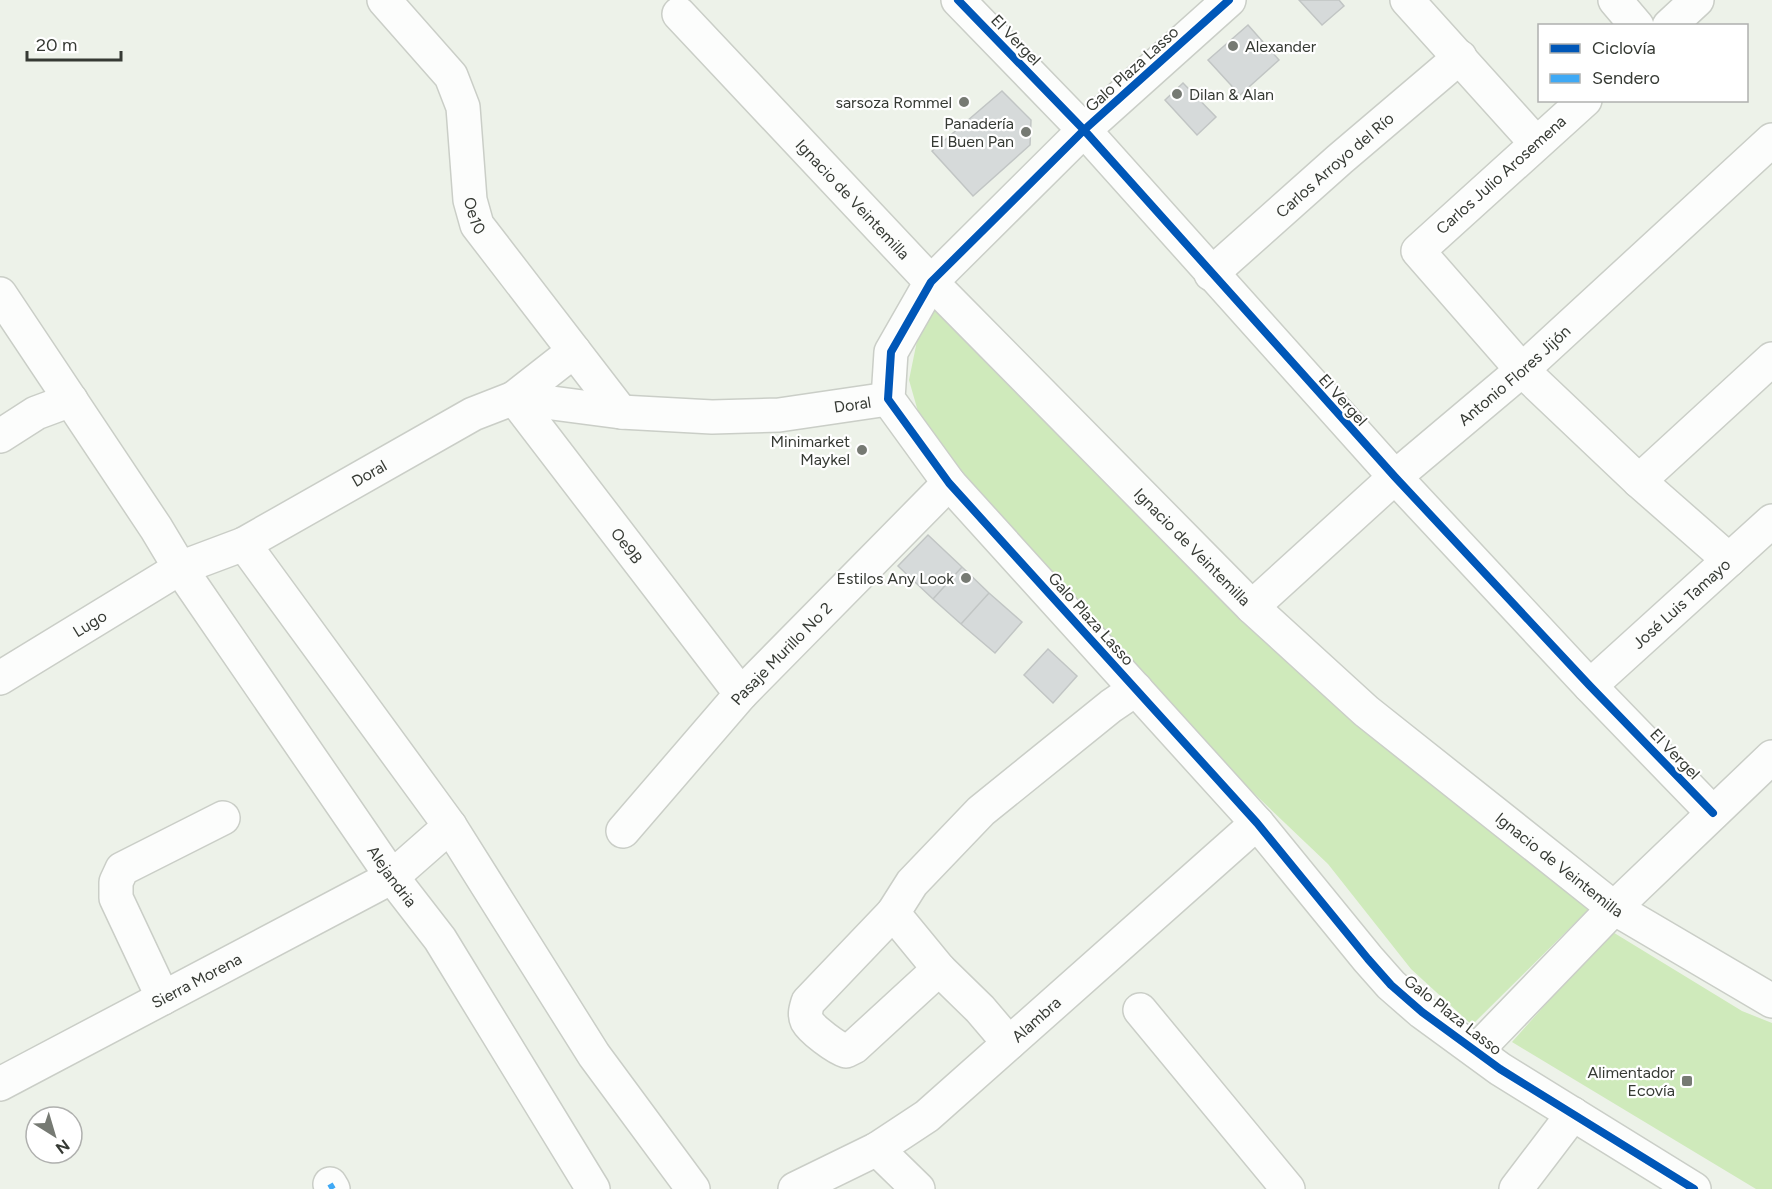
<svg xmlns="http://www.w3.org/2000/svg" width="1772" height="1189" font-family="Figtree,sans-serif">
<rect width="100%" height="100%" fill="#edf2e9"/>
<!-- green -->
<path fill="#cfeabb" d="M939 295 1465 808 1589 909 1472 1025 1411 969 1328 864 1240 780 977 489 921 422 909 380 919 331Z
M1611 931 1742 1011 1772 1023V1189H1756L1512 1042Z"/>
<!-- building -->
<path fill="#d6dada" stroke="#c1c5c4" stroke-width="1.5" d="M1299 0H1339L1344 6 1322 25Z
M1248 25 1279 60 1240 95 1208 60Z
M1183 83 1216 117 1197 135 1165 100Z
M1002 91 1031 120 1030 145 973 196 932 151Z
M928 535 962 567 933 599 898 566Z
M962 567 989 593 961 624 933 599Z
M989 593 1022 622 995 653 961 624Z
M1048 649 1077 676 1053 703 1024 675Z"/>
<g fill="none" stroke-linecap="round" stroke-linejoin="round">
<!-- minor casing -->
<g stroke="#cacec7" stroke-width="36">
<g id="minor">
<path id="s1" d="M384 0 451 76 463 107 470 200 477 225 621 412"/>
<path d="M958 0 1084 130 1395 477 1590 686 1713 813"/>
<path d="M1229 0 1084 130 931 282 891 352 888 399 949 483 1257 823 1368 959 1391 985 1422 1012 1500 1069 1694 1189"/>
<path d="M1407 0 1536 143"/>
<path d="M1615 0 1637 26"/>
<path id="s2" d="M679 14 931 282 1252 607 1366 711 1614 908 1772 1001"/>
<path d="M1669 26 1697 0"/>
<path d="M1585 100 1418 251 1522 370 1639 481 1729 560"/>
<path id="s3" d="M1211 274 1340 159 1460 57"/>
<path id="s4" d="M0 294 156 528 180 568 392 877 440 939 593 1189"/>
<path id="s5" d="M574 351 514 398 741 694"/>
<path d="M0 436 36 413 71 400"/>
<path d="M1639 481 1772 359"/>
<path d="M244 544 450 826 594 1055 693 1189"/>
<path id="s6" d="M1252 607 1395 477 1522 370 1772 140"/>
<path id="s7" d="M0 678 180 568 244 544 473 414 514 398 621 412 712 417 779 415 888 399"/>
<path id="s8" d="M1590 686 1772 521"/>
<path id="s9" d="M623 831 741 694 949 483"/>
<path d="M893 913 808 1002C806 1009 804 1014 807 1021 812 1030 836 1048 846 1051L854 1047 939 969"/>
<path d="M163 998 116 898V882L122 869 223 818"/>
<path d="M1140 1010 1288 1189"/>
<path d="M1009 1043 980 1009 939 969 893 913 912 883 981 811 1111 706 1136 689"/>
<path d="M1476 1051 1614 908 1772 757"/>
<path id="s10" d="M0 1084 392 877 450 826"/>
<path d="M877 1149 918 1189"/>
<path d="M330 1184 333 1189"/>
<path id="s11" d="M795 1189 877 1149 927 1116 1257 823"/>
<path d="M1516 1189 1573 1114"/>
</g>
</g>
<!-- minor -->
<use href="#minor" stroke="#fcfdfc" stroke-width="33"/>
<!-- quiet -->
<path stroke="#3fa9f5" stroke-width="6" stroke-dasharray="12 6" stroke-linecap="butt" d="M330 1184 333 1189"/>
<!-- cycleway casing -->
<g stroke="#fff" stroke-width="11">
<path id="cycleway" d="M958 0 1084 130 1395 477 1590 686 1713 813
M1229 0 1084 130 931 282 891 352 888 399 949 483 1257 823 1368 959 1391 985 1422 1012 1500 1069 1694 1189"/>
</g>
<!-- cycleway -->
<use href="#cycleway" stroke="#0057b8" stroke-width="8"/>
</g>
<!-- markers -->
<g fill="#767a73" stroke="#fff" stroke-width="2">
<circle cx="1233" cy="46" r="6"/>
<circle cx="1177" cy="94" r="6"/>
<circle cx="964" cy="102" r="6"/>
<circle cx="1026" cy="132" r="6"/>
<circle cx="862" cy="450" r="6"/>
<circle cx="966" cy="578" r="6"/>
<rect x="1681" y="1075" width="12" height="12" rx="3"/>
</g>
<g text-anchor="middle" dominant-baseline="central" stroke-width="4.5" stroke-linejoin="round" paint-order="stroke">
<!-- street labels -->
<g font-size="16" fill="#363a34" stroke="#fff">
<text transform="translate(1016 40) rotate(46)">El Vergel</text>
<text transform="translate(1132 69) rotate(-42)">Galo Plaza Lasso</text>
<text stroke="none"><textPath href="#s3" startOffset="165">Carlos Arroyo del Río</textPath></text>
<text transform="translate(1501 175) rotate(-42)">Carlos Julio Arosemena</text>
<text stroke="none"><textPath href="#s2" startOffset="254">Ignacio de Veintemilla</textPath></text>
<text stroke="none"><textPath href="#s1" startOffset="244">Oe10</textPath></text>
<text stroke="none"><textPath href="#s6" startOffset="350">Antonio Flores Jijón</textPath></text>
<text transform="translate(1343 400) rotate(48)">El Vergel</text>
<text stroke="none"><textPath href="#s7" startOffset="927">Doral</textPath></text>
<text stroke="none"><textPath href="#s7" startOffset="423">Doral</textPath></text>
<text stroke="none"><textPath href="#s5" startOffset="262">Oe9B</textPath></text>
<text stroke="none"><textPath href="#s2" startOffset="740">Ignacio de Veintemilla</textPath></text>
<text stroke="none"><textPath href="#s8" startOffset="123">José Luis Tamayo</textPath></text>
<text transform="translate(1091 619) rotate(48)">Galo Plaza Lasso</text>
<text stroke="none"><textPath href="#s7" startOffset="105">Lugo</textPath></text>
<text stroke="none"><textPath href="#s9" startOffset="238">Pasaje Murillo No 2</textPath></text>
<text transform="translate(1675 754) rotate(46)">El Vergel</text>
<text stroke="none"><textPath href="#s2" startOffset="1226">Ignacio de Veintemilla</textPath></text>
<text stroke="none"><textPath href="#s4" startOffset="702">Alejandria</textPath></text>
<text stroke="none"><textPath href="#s10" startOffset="222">Sierra Morena</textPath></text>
<text transform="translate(1453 1015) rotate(38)">Galo Plaza Lasso</text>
<text stroke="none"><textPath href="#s11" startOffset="297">Alambra</textPath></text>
</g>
<!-- poi labels -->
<g font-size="16" fill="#363a34" stroke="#fff" text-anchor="end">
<text x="1245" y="46" text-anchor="start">Alexander</text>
<text x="1189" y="94" text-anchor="start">Dilan &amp; Alan</text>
<text x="952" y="102">sarsoza Rommel</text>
<text x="1014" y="123">Panadería<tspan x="1014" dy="18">El Buen Pan</tspan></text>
<text x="850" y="441">Minimarket<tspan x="850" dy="18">Maykel</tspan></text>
<text x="954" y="578">Estilos Any Look</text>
<text x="1675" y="1072">Alimentador<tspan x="1675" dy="18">Ecovía</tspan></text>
</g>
</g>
<!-- legend -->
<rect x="1538" y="24" width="210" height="78" fill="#ffffff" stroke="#afb0ae" stroke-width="1.5"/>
<rect x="1550" y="44" width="30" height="9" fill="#0057b8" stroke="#afb0ae" stroke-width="1.5"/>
<text x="1592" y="54" font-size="18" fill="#363a34">Ciclovía</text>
<rect x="1550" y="74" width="30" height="9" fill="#3fa9f5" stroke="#afb0ae" stroke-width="1.5"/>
<text x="1592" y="84" font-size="18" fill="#363a34">Sendero</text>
<!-- north arrow -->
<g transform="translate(54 1135) rotate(143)"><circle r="28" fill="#ffffff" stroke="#afb0ae" stroke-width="1.5"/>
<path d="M0-4.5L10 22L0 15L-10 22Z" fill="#767a73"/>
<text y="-9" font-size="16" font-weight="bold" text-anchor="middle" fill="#363a34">N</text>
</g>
<!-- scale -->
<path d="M27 51v9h94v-9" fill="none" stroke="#363a34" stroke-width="3"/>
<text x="36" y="51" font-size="18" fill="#363a34" stroke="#ffffff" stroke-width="4.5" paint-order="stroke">20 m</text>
</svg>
